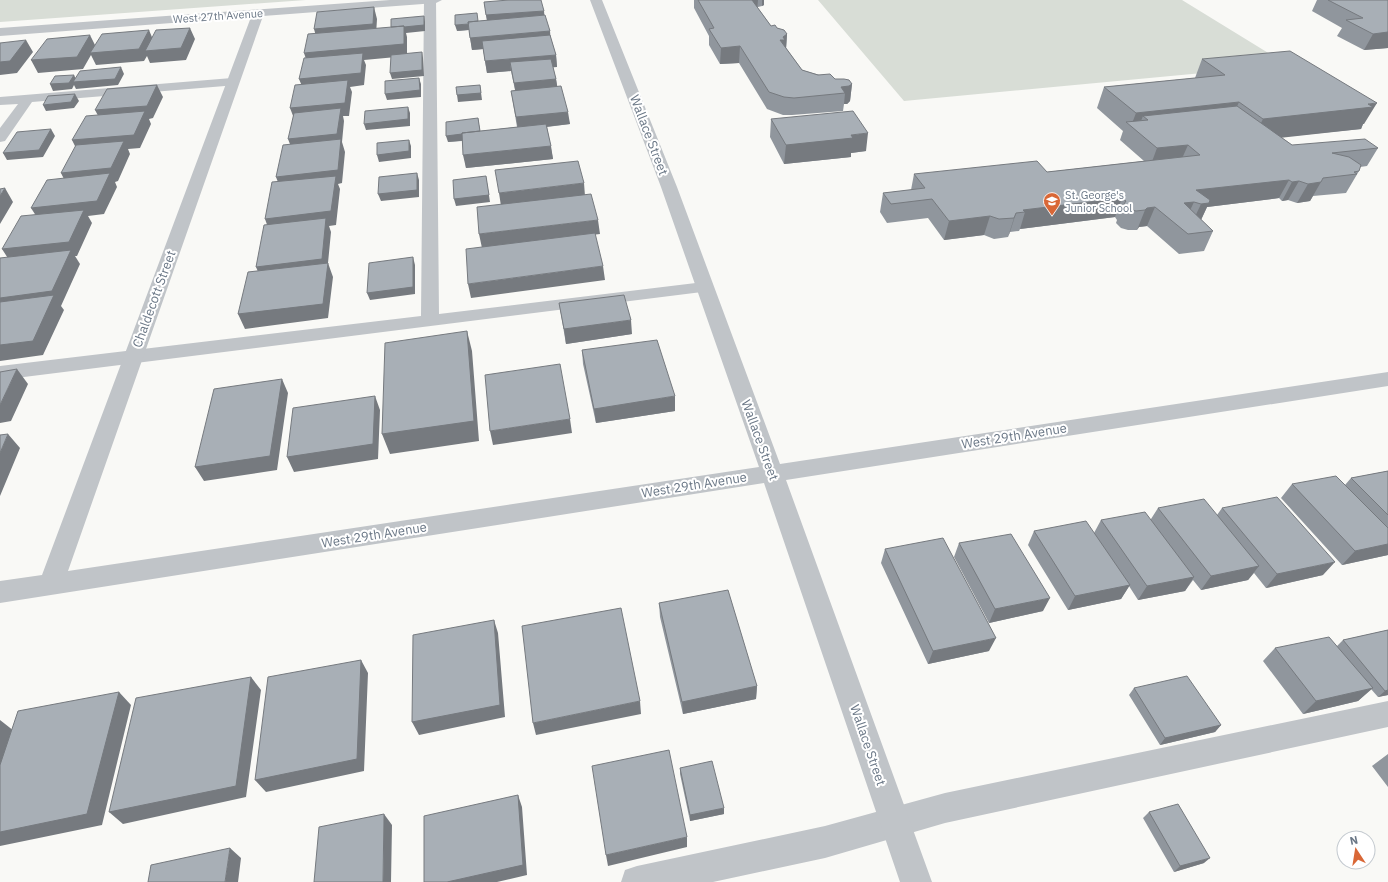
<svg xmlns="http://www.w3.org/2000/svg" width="1388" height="882" font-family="'IBM Plex Sans',sans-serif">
<rect width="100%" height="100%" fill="#f9f9f6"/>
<!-- green -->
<path fill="#d8ddd6" d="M0 0H306L0 22Z
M818 0H1182L1288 65 904 101Z"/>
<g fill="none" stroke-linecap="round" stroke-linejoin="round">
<!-- service -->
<path fill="#c0c4c8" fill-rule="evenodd" d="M424 0H436L439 314 704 282 710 283 713 287 710 291 0 380V366L421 316Z
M232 78 237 79 239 82 237 85 32 102 5 141 0 142V128L18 104 0 105V97Z
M1388 701V727L945 823 825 858 713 882H621L625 870 637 866 825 826 945 793Z"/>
<!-- minor -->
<path fill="#c0c4c8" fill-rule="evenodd" d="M390 0H442L436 3 263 16 68 571 759 467 661 187 590 0H602L677 187 780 464 1388 372V386L786 480 932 882H900L764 483 0 603V581L42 575 251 17 0 36V28Z"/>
</g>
<!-- wall -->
<path fill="#90969d" d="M694 0H764V5L762 6 758 7V8L771 26 777 28 787 34 786 48 802 70 852 84 850 101 847 104H844L843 111 792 115H783L767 109 739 63 720 64 709 45V36L694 8Z
M1317 0H1388V48L1364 50 1337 36 1342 28 1312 11Z
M484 2 544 11V15L556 55 557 67H553L556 79 557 86 570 124 547 127 553 159 466 168 462 141 448 142 478 118 480 131 517 127 511 91 515 90 511 71 487 73 483 49 472 50 469 30 457 31 478 21 487 20Z
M1202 59 1364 124H1363L1361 129 1281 137 1292 145 1378 148 1367 166 1360 167 1359 171 1346 193 1313 196 1310 201 1297 203 1288 200 1282 201 1279 198 1207 207 1201 220 1213 231 1204 251 1179 254 1147 226 1139 227 1137 230H1128L1121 228 1116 223 1117 220 1115 217 1020 229 1019 231 1010 232 1008 237 994 239 984 235 944 240 928 218 887 223 880 212 883 193 911 190 914 174 1047 172 1144 161 1120 140 1123 131 1097 108 1104 87 1195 78Z
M771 119 866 151 851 153V157L784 164 770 137Z
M559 303 632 334 566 344Z
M582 350 675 411 596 423 583 364Z
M1388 471V555L1342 565 1281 498 1292 484 1345 485 1351 478Z
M1158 508 1217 515 1222 508 1323 575 1266 588 1254 573 1248 580 1201 590 1193 580 1185 591 1138 600 1129 586 1121 599 1068 610 1028 545 1034 531 1094 533 1101 520 1151 519Z
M959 543 1043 611 989 623 954 557Z
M885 549 989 651 928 664 881 563Z
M659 603 757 686 756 699 683 714 660 617Z
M1388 630V695L1378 697 1371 689 1358 701 1303 714 1263 661 1275 648 1337 646 1343 640Z
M1134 688 1221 725 1215 732 1160 745 1129 695Z
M1388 754V787L1372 766Z
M680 768 724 814 690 821 680 774Z
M1149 812 1204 863 1174 872 1143 818Z"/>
<!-- shaded-wall -->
<path fill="#767a7f" d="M749 0H758L757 11Z
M762 0H764V5L762 6Z
M374 7 377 19 376 35 317 40 314 29Z
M544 11 545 22 488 27 486 15Z
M424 16 425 22V31L406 33 407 37V56L364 60 366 65 364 85 350 87 352 92 349 116H343L344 121 342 142 345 152 342 183 338 184 340 189 336 225 329 226 331 232 328 263 333 277 328 318 245 329 238 314 262 281 256 267 270 233 265 219 281 190 276 177 293 152 288 139 295 121 290 108 304 91 299 79 308 65 304 53 404 27Z
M478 23 479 29 457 31 455 25Z
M190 28 195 39 186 60 150 63 147 56 144 61 96 65 91 55 83 69 38 73 31 60 90 35 96 47 149 30 154 42Z
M550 31 551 43 472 50 470 38Z
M1388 32V48L1364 50 1373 34Z
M787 34 786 50 780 40 783 37Z
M26 40 33 52 17 73 0 75V62Z
M740 46 739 63 720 64 721 48Z
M422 52 423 58 424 76 392 79 390 73Z
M556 55 557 67 512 71 510 62 511 71 487 73 485 61Z
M121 67 124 74 118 85 76 89 74 85 72 89 53 91 50 84 74 75 77 81Z
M419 78 421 84V97L387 100 385 94Z
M556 79 558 91 516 95 514 83Z
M852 84 850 101 847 104H844L845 93 841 87Z
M157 85 163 97 153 118 149 119 151 124 140 148 128 149 130 154 118 181 115 182 117 187 104 214 88 216 92 223 77 256H75L80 264 61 306 64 310 43 355 0 361V298L11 263 2 249 40 222 31 208 68 187 61 173 79 154 72 140 102 123 95 110Z
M480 85 482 100 458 102 457 95Z
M75 94 79 101 74 108 46 111 43 105Z
M1239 102 1229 124 1148 120 1143 116 1137 131 1131 126 1136 113Z
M1377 103 1364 124H1363L1361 129 1252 141 1263 119Z
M408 107 410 113V126L366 130 364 124Z
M568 112 570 124 518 130 516 117Z
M478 118 481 139 448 142 446 136Z
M51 129 55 136 43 157 7 160 3 153Z
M868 133 866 151 851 153V157L784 164 786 145 851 135Z
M409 140 411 146V158L379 162 377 155Z
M1188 145 1180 163 1150 167 1157 148Z
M551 146 553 159 466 168 463 155Z
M417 173 419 180V197L381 201 378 194Z
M486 176 490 202 456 206 454 199Z
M1289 180 1279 198 1207 207 1200 222 1192 223 1201 204 1194 202 1185 221 1184 203 1196 190Z
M1299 181 1288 200 1282 201 1292 182Z
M1321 182 1310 201 1297 203 1308 184Z
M584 183 585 196 501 206 499 193Z
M5 188 13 202 0 224V196Z
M1122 198 1115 217 1020 229 1025 212 1023 210Z
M1155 207 1147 226 1139 227 1137 230 1145 210 1147 208Z
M1016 213 1010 232 1008 237 1014 218Z
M990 216 984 235 944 240 949 221Z
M598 220 600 234 482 248 479 234Z
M413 257 415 265V294L370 300 367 293Z
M603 266 605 280 471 298 468 284Z
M631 320 632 334 566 344 564 329Z
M467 331 472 351 479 441 390 454 382 434Z
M17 369 28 384 11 421 0 423V405Z
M282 379 288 393 277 470 204 481 195 467Z
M375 396 380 410 378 459 294 472 287 457Z
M675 396V411L596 423 594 409Z
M570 419 572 433 493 445 490 431Z
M8 434 20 448 0 496V453Z
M1388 544V555L1342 565 1355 551Z
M1335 562 1323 575 1266 588 1277 574Z
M1259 566 1248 580 1201 590 1211 576Z
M1194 577 1185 591 1138 600 1147 586Z
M1130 585 1121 599 1068 610 1075 596Z
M1050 598 1043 611 989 623 995 609Z
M494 620 498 633 505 717 419 735 412 722Z
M996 638 989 651 928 664 933 651Z
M361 660 368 673 364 771 266 792 255 780Z
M251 677 261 690 246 797 123 824 109 812Z
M757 686 756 699 683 714 682 702Z
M1373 688 1358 701 1303 714 1316 701Z
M1388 690V695L1378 697 1385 691Z
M119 692 131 705 102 825 0 846V832Z
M640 701 641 714 536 735 533 723Z
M0 720 14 731 0 773Z
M1221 725 1215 732 1160 745 1165 738Z
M518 795 522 807 527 875 497 882H447Z
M724 808V814L690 821V815Z
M384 814 392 825 391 882H383Z
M687 837V847L608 866 606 855Z
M230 848 241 858 238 882H225Z
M1210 858 1204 863 1174 872 1180 866Z"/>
<!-- building -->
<path fill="#a8afb6" stroke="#767a7f" d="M509 0H541L544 11 486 15 484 2Z
M698 0H752L771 26 775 25 777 28 784 30 787 34 783 37 785 40H780L802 70 818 75 830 74 835 79H844L849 80 852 84 849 86 841 87 845 93 794 98 784 97 769 92 740 46 721 48 709 29 714 28Z
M1328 0H1388V32L1373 34 1346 20 1363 18Z
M374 7 373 24 314 29 317 12Z
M477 13 478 21 468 22 469 24 455 25V15Z
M545 15 550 31 470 38 468 22Z
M424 16V25L404 27V26L391 27V19Z
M404 26V44L304 53 308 34Z
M190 28 181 48 145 51 156 30Z
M149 30 139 49 90 53 102 34Z
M90 35 77 57 31 60 47 39Z
M550 35 556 55 485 61 482 41Z
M26 40 10 61 0 62V43Z
M1290 51 1377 103 1368 104 1373 107 1263 119 1239 102 1136 113 1104 87 1225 75 1202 59Z
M422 52V70L390 73 391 55Z
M363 53 361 73 299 79 304 58Z
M551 59 556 79 514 83 510 62Z
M121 67 115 79 73 82 80 71Z
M74 75 69 83 50 84 55 76Z
M419 78 420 90 385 94V81Z
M348 80 345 103 290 108 295 85Z
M157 85 147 106 95 110 107 89Z
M480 85 481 93 457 95 456 87Z
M561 86 568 112 516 117 511 91Z
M75 94 71 102 43 105 48 96Z
M1237 106 1292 145 1365 139 1378 148 1332 153 1349 157 1361 165 1359 171 1354 172 1357 174 1323 178 1321 182 1308 184 1299 181 1292 182 1289 180 1196 190 1210 200 1209 203 1201 204 1194 202 1184 203 1213 231 1188 234 1155 207 1147 208 1145 210 1136 211 1129 209 1124 204 1126 201 1122 198 1023 210 1025 212 1016 213 1014 218 999 219 990 216 949 221 932 199 891 204 883 193 925 188 914 174 1037 161 1047 172 1200 155 1188 145 1157 148 1126 122 1148 120 1143 116Z
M408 107V119L364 124 365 111Z
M341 108 337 134 288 139 294 113Z
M145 111 134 135 72 140 86 116Z
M853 111 868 133 851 135 853 138 786 145 771 119Z
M478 118 480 131 462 133V134L446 136V122Z
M546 124 551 146 463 155 462 133Z
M51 129 39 150 3 153 17 132Z
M341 139 338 170 276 177 283 145Z
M409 140V151L377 155V143Z
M124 141 111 168 61 173 76 145Z
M578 161 584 183 499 193 495 170Z
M110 173 97 201 31 208 47 180Z
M417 173V190L378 194 379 177Z
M336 176 331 211 265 219 272 182Z
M486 176 489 195 454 199 453 180Z
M5 188 0 196V189Z
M591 194 598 220 479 234 477 207Z
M84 210 69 242 2 249 21 216Z
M326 218 322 259 256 267 264 225Z
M595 233 603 266 468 284 466 249Z
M71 250 52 291 0 298V258Z
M413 257V287L367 293 369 263Z
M328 263 323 304 238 314 248 272Z
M54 295 33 341 0 345V302Z
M624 295 631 320 564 329 559 303Z
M467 331 474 421 382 434 385 343Z
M657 340 675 396 594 409 582 350Z
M560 364 570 419 490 431 485 375Z
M17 369 0 405V372Z
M282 379 270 456 195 467 214 389Z
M375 396 373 444 287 457 293 408Z
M8 434 0 453V435Z
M1388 471V515L1351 478Z
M1336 476 1388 528V544L1355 551 1292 484Z
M1277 497 1335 562 1277 574 1222 508Z
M1204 499 1259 566 1211 576 1158 508Z
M1145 512 1194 577 1147 586 1101 520Z
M1086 521 1130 585 1075 596 1034 531Z
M1011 534 1050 598 995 609 959 543Z
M943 538 996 638 933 651 885 549Z
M728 590 757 686 682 702 659 603Z
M621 608 640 701 533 723 522 626Z
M494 620 500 705 412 722 413 635Z
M1388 630V690L1385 691 1343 640Z
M1329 637 1373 688 1316 701 1275 648Z
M361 660 357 759 255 780 268 677Z
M1187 676 1221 725 1165 738 1134 688Z
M251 677 236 786 109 812 136 698Z
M119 692 87 814 0 832V765L18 711Z
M669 750 687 837 606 855 592 766Z
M712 761 724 808 690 815 680 768Z
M518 795 523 865 447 882H424V816Z
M1178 804 1210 858 1180 866 1149 812Z
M384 814 383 882H314L319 827Z
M230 848 225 882H148L151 865Z"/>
<!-- icons -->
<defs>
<g id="school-pin" transform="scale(0.9)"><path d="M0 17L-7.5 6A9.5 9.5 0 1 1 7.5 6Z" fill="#d96736" stroke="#fff"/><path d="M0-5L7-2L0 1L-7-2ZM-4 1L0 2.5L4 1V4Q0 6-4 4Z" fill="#fff"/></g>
</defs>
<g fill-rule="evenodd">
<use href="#school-pin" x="1052" y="201"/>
</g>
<g text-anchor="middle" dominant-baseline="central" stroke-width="4" stroke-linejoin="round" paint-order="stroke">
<!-- far-street labels -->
<g font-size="11" fill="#6a7786" stroke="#fff">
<text transform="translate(218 16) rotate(-4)">West 27th Avenue</text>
</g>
<!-- far-poi labels -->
<g font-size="11" fill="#6a7786" stroke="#fff" text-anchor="start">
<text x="1065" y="195">St. George's<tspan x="1065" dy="13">Junior School</tspan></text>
</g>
<!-- street labels -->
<g font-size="13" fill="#6a7786" stroke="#fff">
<text transform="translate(649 135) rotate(69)">Wallace Street</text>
<text transform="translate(154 299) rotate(-70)">Chaldecott Street</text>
<text transform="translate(1014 436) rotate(-9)">West 29th Avenue</text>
<text transform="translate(760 440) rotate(70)">Wallace Street</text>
<text transform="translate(694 485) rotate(-9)">West 29th Avenue</text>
<text transform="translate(374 535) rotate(-9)">West 29th Avenue</text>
<text transform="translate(868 745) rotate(71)">Wallace Street</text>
</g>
</g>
<!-- north arrow -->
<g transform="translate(1356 850) rotate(348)"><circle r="19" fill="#ffffff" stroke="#c3c9cf"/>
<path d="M0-3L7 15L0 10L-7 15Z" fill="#d96736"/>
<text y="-6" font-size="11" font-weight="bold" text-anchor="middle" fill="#6a7786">N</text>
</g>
</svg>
